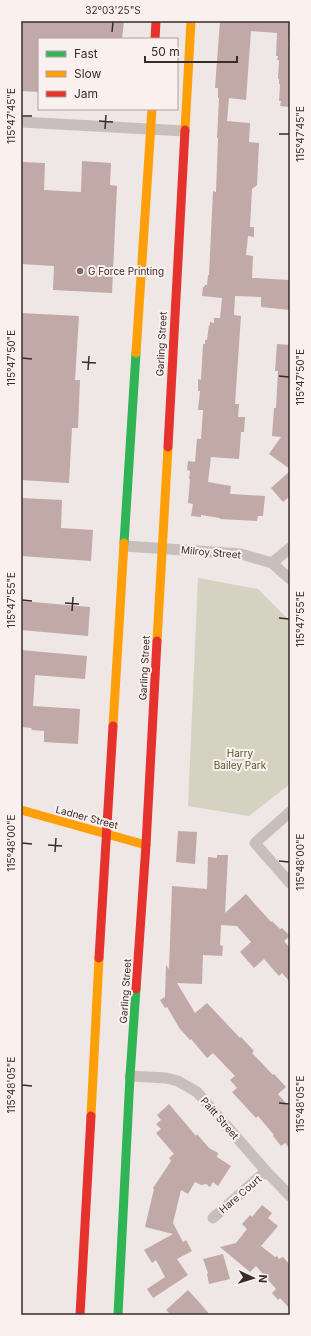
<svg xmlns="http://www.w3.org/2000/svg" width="311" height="1336" font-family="Inter,sans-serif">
<rect width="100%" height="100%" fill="#eee7e5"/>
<!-- green -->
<path fill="#d4d2c0" d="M198 578 258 589 290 621V784L249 816 188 806Z"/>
<!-- building -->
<path fill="#c1a9a8" d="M21 21H124L122 39H39V92L21 91Z
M220 21H290L288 47H290V107L280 106 281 101H279L280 84H279V79H278L279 60H277L278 56H276L277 33 251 31 246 100 229 98 227 121 250 123 249 142 259 143 257 185 252 189 250 227H254V237L248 236 246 255 253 256 252 278 290 280V310L261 307V297L235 296 234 315 241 316 235 404H239L238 417H245L244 432H241L239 459 211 457 208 482 231 486 230 494 265 496 263 516H258L257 521 220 519V518L201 515V517L191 516 193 504 188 503 190 479H189L190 471 187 470 188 461 195 462 197 439H201L203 410H198L200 391H198V379L201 380 203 344H205V340H207L209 325H210V322L214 323V318H220L222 298 202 296 203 287H204L205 285H207L208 275H209L213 191 216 192 218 138H217L219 98H218V88H215Z
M82 161 111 163 110 185 117 186 112 293 53 290 54 266 21 264V162L45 163 44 190 81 192Z
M21 313 79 316 75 380H80L78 428H72L69 483 21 480Z
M277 344 290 345V469L269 454 281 437 272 436 274 408H276L278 371H275Z
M290 471V496L283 502 271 488Z
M21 498 62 500 61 528 93 530 91 561 21 556Z
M21 601 90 607 88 636 21 630Z
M21 650 87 656 85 679 35 675 33 706 80 709 78 744 44 742V731L31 730 32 728 21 727Z
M178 831 197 832 195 864 176 862Z
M217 855H228L225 913 246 894 271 922 272 921 280 929 282 928 290 936 284 941 290 948V982L282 973 279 976 264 959 254 968 240 952 251 942 237 926 221 925 220 945 223 946 222 956 203 955 202 984 177 983 195 1013 207 1003 240 1038 241 1037 254 1051 252 1053 273 1075 274 1074 286 1087 278 1094 290 1108V1149L285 1143 281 1146 273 1136 274 1135 258 1116 256 1118 232 1092 237 1088 230 1080 235 1076 213 1053 207 1058 191 1039 190 1040 180 1029 167 1007 165 1008 160 1000 165 997 166 965 169 969 172 886 207 889 208 857 217 858Z
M169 1104 196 1136 197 1134 209 1148 218 1153 217 1157 231 1166 218 1186 213 1182 210 1187 206 1184 201 1185 195 1182 188 1194 181 1190 173 1223 183 1242 186 1240 192 1251 177 1259 188 1275 153 1298 147 1289 165 1277 156 1260 152 1263 144 1250 173 1234 145 1227 154 1189 153 1188 171 1161 169 1158 174 1154 156 1133 161 1129 156 1124 161 1120 157 1115Z
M262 1205 272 1213 268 1218 278 1226 261 1246 275 1257 277 1256 279 1259 283 1257 290 1265V1309L280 1298 278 1300 272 1293 276 1289 256 1266 250 1272 220 1247 236 1243 247 1229 242 1224 250 1215 252 1217Z
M223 1254 230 1279 209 1284 207 1274 208 1273 203 1259Z
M188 1290 199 1302 210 1315H171L166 1310Z"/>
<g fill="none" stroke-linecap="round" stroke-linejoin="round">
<!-- street -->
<path stroke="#c8bfbd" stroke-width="11" d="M21 122 184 131
M125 546 241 554 272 563 290 579
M272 563 290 548
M290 812 255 843 290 883
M130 1076 166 1078 178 1081 197 1092 266 1171 290 1196
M213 1218 266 1171"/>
<!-- fast -->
<path stroke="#30b455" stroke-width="9" d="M124 543 136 353
M118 1315 130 1076 136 989"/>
<!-- slow -->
<path stroke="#ff9f0a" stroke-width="9" d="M185 130 191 21
M136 353 152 109
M157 641 168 447
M113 726 124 543
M21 810 146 845
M91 1116 99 958"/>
<!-- jam -->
<path stroke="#e5322d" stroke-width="9" d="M155 39 156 21
M168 447 185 130
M99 958 113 726
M136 989 146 845 157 641
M80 1315 91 1116"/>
</g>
<!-- ticks -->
<path fill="none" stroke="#392c2b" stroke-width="1.5" d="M112 32 113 22M22 116H32M99 121 113 122M105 129 106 115M279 134H289M22 358 32 359M82 362 96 363M88 370 89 356M279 376 289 377M22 600 32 601M65 603 79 604M72 611 73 597M279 618 289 619M22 843 32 844M48 845 62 846M55 852 56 838M279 861 289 862M22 1085 32 1086M279 1103 289 1104"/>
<!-- markers -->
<circle fill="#786d6c" stroke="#faf1ee" stroke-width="1.5" cx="80" cy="271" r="4"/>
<g text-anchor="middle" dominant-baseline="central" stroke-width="4" stroke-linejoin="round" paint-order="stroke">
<!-- poi labels -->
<g font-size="10" fill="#392c2b" stroke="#faf1ee" text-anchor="start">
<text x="88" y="271">G Force Printing</text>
</g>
<!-- street labels -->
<g font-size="10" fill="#392c2b" stroke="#faf1ee">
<text transform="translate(161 344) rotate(-87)">Garling Street</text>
<text transform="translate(211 552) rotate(5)">Milroy Street</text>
<text transform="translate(144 668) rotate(-87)">Garling Street</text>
<text transform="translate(87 817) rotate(15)">Ladner Street</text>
<text transform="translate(125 991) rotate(-86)">Garling Street</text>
<text transform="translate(220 1118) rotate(49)">Paitt Street</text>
<text transform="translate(240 1194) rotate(-41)">Hare Court</text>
</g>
<!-- park labels -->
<g font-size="10" fill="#535631" stroke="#faf1ee">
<text x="240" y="753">Harry<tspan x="240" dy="12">Bailey Park</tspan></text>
</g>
</g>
<!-- border -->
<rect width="311" height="1336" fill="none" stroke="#faf1ee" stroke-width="44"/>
<!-- legend -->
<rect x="38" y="38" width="140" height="72" fill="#faf1ee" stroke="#ada2a0"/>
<rect x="46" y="51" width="20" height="6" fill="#30b455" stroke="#ada2a0"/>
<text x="74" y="58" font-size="12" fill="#392c2b">Fast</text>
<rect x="46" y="71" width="20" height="6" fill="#ff9f0a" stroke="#ada2a0"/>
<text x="74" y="78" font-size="12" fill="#392c2b">Slow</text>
<rect x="46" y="91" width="20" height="6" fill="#e5322d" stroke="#ada2a0"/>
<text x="74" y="98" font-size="12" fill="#392c2b">Jam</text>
<!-- north arrow -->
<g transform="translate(253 1278) rotate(94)" stroke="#faf1ee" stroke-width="3" paint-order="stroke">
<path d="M0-3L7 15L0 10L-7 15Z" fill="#392c2b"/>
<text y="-6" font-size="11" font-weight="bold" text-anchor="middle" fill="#392c2b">N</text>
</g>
<!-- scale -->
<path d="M145 56v6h92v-6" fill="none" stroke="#392c2b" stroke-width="2"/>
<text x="151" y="56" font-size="12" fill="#392c2b" stroke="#faf1ee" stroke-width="3" paint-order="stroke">50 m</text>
<rect x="22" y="22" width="267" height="1292" fill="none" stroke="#392c2b" stroke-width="1.5"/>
<g font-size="10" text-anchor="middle" fill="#392c2b">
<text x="113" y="14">32°03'25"S</text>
<text transform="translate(11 116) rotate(-90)" y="4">115°47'45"E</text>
<text transform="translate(300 134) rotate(-90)" y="4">115°47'45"E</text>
<text transform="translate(11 358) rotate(-90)" y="4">115°47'50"E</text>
<text transform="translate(300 377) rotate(-90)" y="4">115°47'50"E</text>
<text transform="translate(11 600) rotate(-90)" y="4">115°47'55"E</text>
<text transform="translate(300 619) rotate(-90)" y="4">115°47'55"E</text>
<text transform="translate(11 843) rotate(-90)" y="4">115°48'00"E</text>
<text transform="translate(300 862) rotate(-90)" y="4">115°48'00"E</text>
<text transform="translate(11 1085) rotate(-90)" y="4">115°48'05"E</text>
<text transform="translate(300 1104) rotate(-90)" y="4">115°48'05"E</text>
</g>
</svg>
